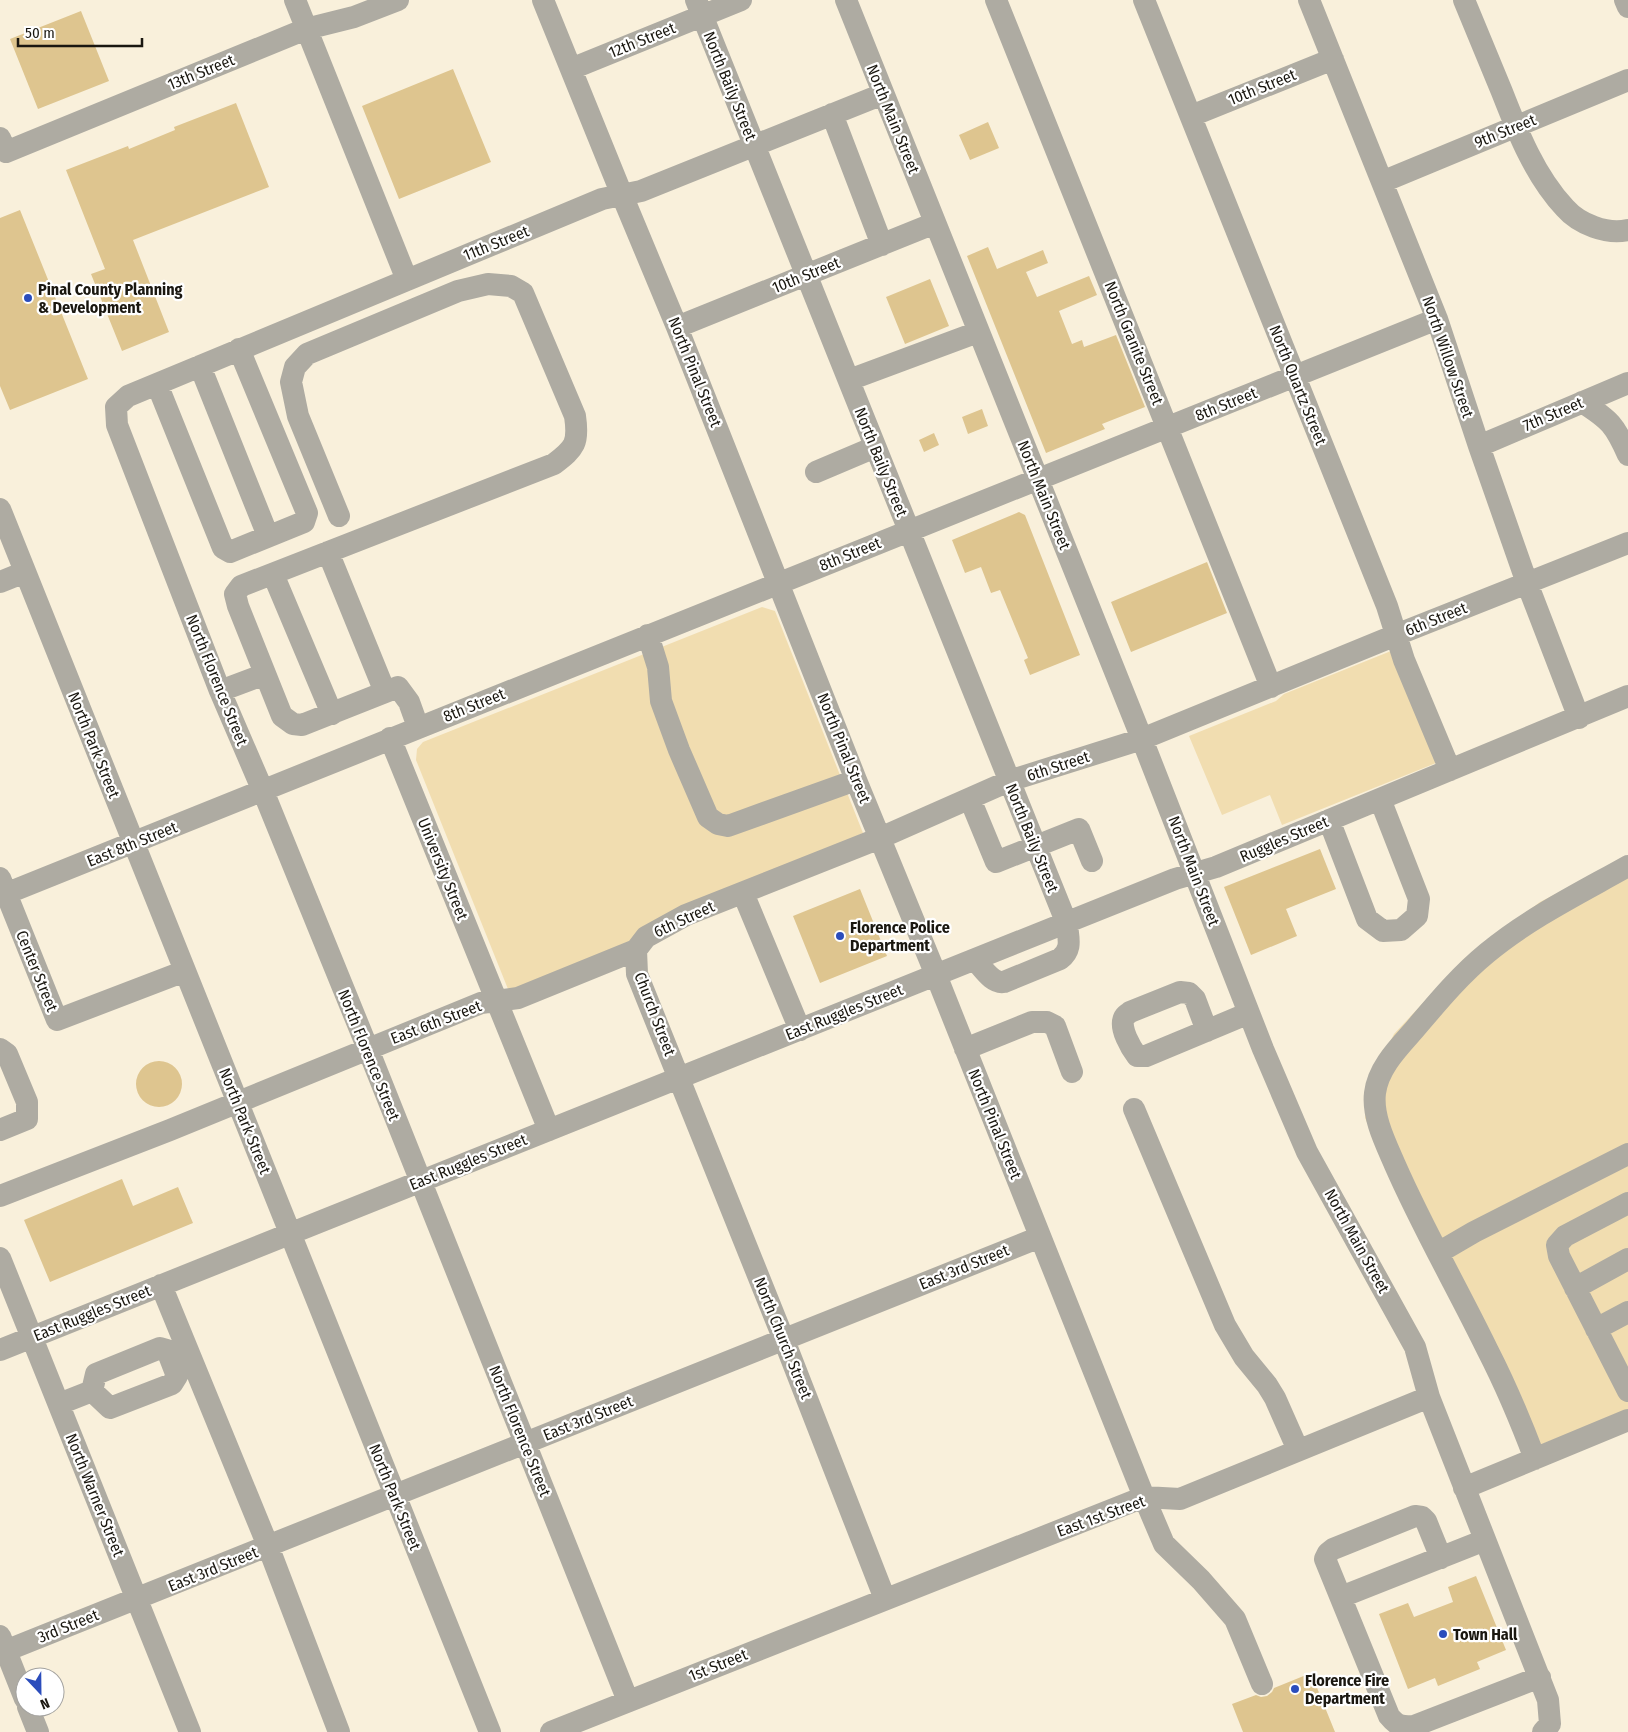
<svg xmlns="http://www.w3.org/2000/svg" width="1628" height="1732" font-family="'Fira Sans Condensed',sans-serif">
<rect width="100%" height="100%" fill="#f9f0db"/>
<!-- green -->
<path fill="#f1ddb0" d="M762 607 775 611 863 833 633 943 510 994 416 760 417 749 423 742Z
M1391 651 1436 763 1282 825 1270 795 1222 815 1189 736 1276 701 1284 694Z
M1628 857V1410L1527 1450 1365 1118 1366 1090 1394 1034 1465 958 1540 902Z"/>
<!-- building -->
<path fill="#dec58f" d="M81 11 109 81 38 109 10 39Z
M453 69 491 162 399 199 362 106Z
M236 103 269 187 133 240 169 332 122 351 91 274 105 269 66 170 128 146 129 149 175 130 174 127Z
M988 122 999 148 970 160 959 135Z
M20 210 88 379 10 410 0 386V218Z
M988 247 997 269 1043 250 1048 263 1026 272 1037 297 1089 276 1097 295 1059 311 1072 344 1082 340 1084 347 1116 335 1145 407 1102 424 1105 429 1046 453 967 256Z
M930 279 949 326 905 344 886 297Z
M982 409 988 426 968 434 962 417Z
M934 433 939 445 924 452 919 440Z
M1019 512 1025 515 1080 655 1030 675 1024 660 1028 658 1000 590 991 593 981 567 965 573 952 540Z
M1207 562 1227 613 1131 652 1111 602Z
M1320 849 1336 889 1286 909 1297 936 1251 955 1224 887Z
M860 889 887 956 820 983 793 916Z
M136 1084a23 23 0 1 1 46 0a23 23 0 1 1-46 0Z
M122 1179 133 1206 178 1187 193 1223 50 1282 24 1220Z
M1476 1576 1506 1650 1477 1662 1480 1669 1438 1686 1435 1678 1408 1689 1379 1614 1408 1603 1414 1617 1453 1602 1448 1587Z
M1311 1673 1335 1732H1243L1232 1704 1256 1695 1261 1697 1267 1696 1272 1692 1274 1688Z"/>
<g fill="none" stroke-linecap="round" stroke-linejoin="round">
<!-- minor -->
<path stroke="#aeaba2" stroke-width="22" d="M295 0 407 280
M543 0 622 195 677 327 856 780 936 975 1144 1497 1164 1544 1201 1580 1235 1619 1262 1684
M696 0 1067 924C1068 938 1073 949 1060 959L1004 982C992 984 983 968 975 960
M846 0 1142 739 1263 1049 1307 1152 1415 1347 1429 1397 1548 1700 1550 1724 1543 1732
M996 0 1271 687
M1144 0 1387 606 1404 660 1450 770
M1309 0 1437 319 1479 446 1527 583 1579 718
M1464 0C1477 31 1489 61 1502 92 1518 133 1535 176 1565 208 1579 224 1607 235 1628 230
M1625 0 1628 7
M571 69 741 0
M832 114 882 245
M1191 116 1333 59
M0 138 6 152 306 29 354 17 398 0
M1382 182 1628 80
M677 327 935 223
M200 366 268 536
M849 380 978 332
M157 384 223 548 230 552 304 522 307 513 239 349
M1582 402C1610 420 1615 425 1628 455
M1479 446 1628 383
M816 472 875 447
M0 509 490 1732
M339 516 298 416 291 382 295 367 307 354 458 291 488 284 511 286 523 293 575 416C579 443 575 448 554 464L241 586 235 594 238 606 282 716 293 724 302 725 398 687 409 702 418 727
M328 552 385 692
M273 574 332 714
M0 582 25 572
M648 635 658 667 661 701 679 750 708 817 718 824 728 826 856 780
M220 691 265 674
M390 738 549 1130
M970 799 996 862 1079 829 1092 861
M1329 820 1367 919 1383 931 1401 930 1417 916 1419 899 1380 799
M0 878 57 1020 185 971
M743 893 800 1030
M0 896C479 703 958 511 1437 319
M636 950 637 974 784 1340 885 1599
M1207 1031 1195 999 1189 993 1180 992 1130 1012C1128 1014 1125 1015 1124 1018 1119 1028 1131 1048 1137 1056H1146L1249 1013
M0 1049 7 1054 27 1102V1119L0 1130
M965 1049 1032 1022H1047L1055 1026 1072 1072
M1134 1109 1225 1325 1244 1357 1267 1385 1275 1398 1298 1450
M0 1196 170 1130 481 1003 518 998 636 950 646 937 686 915 880 838 1009 781 1142 739 1396 635 1628 543
M1628 1203 1565 1236 1557 1245 1559 1256 1628 1391
M1438 1253 1474 1232 1628 1154
M0 1258 190 1732
M161 1285 268 1546 339 1732
M1575 1288 1628 1259
M1596 1329 1628 1312
M0 1350 1175 879 1216 867 1628 696
M59 1404 92 1391 96 1374 160 1348 167 1350 177 1376 172 1384 110 1408 92 1391
M1535 1459C1521 1422 1506 1386 1488 1351 1458 1289 1423 1229 1395 1165 1386 1144 1372 1117 1375 1093 1378 1068 1398 1048 1414 1030 1437 1003 1459 976 1487 953 1529 918 1580 893 1628 866
M1464 1488 1628 1420
M1441 1558 1426 1521 1422 1517 1415 1516 1333 1549 1328 1553 1325 1559 1389 1716C1397 1726 1402 1727 1414 1726L1540 1677
M1341 1597 1485 1540
M0 1636 25 1699
M0 1653 1040 1237
M628 1701 368 1049 263 791 220 691 117 425 116 407 128 396 602 199 641 191 883 94
M28 1707 38 1732
M551 1732 1144 1497 1180 1499 1429 1397"/>
</g>
<!-- markers -->
<g fill="#2b4dbc" stroke="#fff" stroke-width="2">
<circle cx="28" cy="298" r="5"/>
<circle cx="840" cy="936" r="5"/>
<circle cx="1443" cy="1634" r="5"/>
<circle cx="1295" cy="1689" r="5"/>
</g>
<g text-anchor="middle" dominant-baseline="central" stroke-width="4.5" stroke-linejoin="round" paint-order="stroke">
<!-- street labels -->
<g font-size="16" fill="#1a1710" stroke="#fff">
<text transform="translate(642 40) rotate(-22)">12th Street</text>
<text transform="translate(201 72) rotate(-22)">13th Street</text>
<text transform="translate(730 86) rotate(68)">North Baily Street</text>
<text transform="translate(1262 87) rotate(-22)">10th Street</text>
<text transform="translate(893 119) rotate(68)">North Main Street</text>
<text transform="translate(1505 131) rotate(-22)">9th Street</text>
<text transform="translate(496 243) rotate(-22)">11th Street</text>
<text transform="translate(806 275) rotate(-22)">10th Street</text>
<text transform="translate(1134 343) rotate(68)">North Granite Street</text>
<text transform="translate(1448 357) rotate(71)">North Willow Street</text>
<text transform="translate(695 372) rotate(68)">North Pinal Street</text>
<text transform="translate(1298 385) rotate(68)">North Quartz Street</text>
<text transform="translate(1226 404) rotate(-22)">8th Street</text>
<text transform="translate(1553 414) rotate(-23)">7th Street</text>
<text transform="translate(881 462) rotate(68)">North Baily Street</text>
<text transform="translate(1044 495) rotate(68)">North Main Street</text>
<text transform="translate(850 554) rotate(-22)">8th Street</text>
<text transform="translate(1436 619) rotate(-22)">6th Street</text>
<text transform="translate(217 680) rotate(68)">North Florence Street</text>
<text transform="translate(474 705) rotate(-22)">8th Street</text>
<text transform="translate(94 745) rotate(68)">North Park Street</text>
<text transform="translate(844 748) rotate(68)">North Pinal Street</text>
<text transform="translate(1058 766) rotate(-18)">6th Street</text>
<text transform="translate(1032 838) rotate(68)">North Baily Street</text>
<text transform="translate(1284 839) rotate(-23)">Ruggles Street</text>
<text transform="translate(132 844) rotate(-22)">East 8th Street</text>
<text transform="translate(443 869) rotate(68)">University Street</text>
<text transform="translate(1194 871) rotate(69)">North Main Street</text>
<text transform="translate(684 919) rotate(-25)">6th Street</text>
<text transform="translate(37 971) rotate(68)">Center Street</text>
<text transform="translate(844 1012) rotate(-22)">East Ruggles Street</text>
<text transform="translate(655 1014) rotate(69)">Church Street</text>
<text transform="translate(436 1022) rotate(-21)">East 6th Street</text>
<text transform="translate(369 1055) rotate(68)">North Florence Street</text>
<text transform="translate(245 1121) rotate(68)">North Park Street</text>
<text transform="translate(995 1124) rotate(68)">North Pinal Street</text>
<text transform="translate(468 1162) rotate(-22)">East Ruggles Street</text>
<text transform="translate(1357 1241) rotate(61)">North Main Street</text>
<text transform="translate(964 1267) rotate(-22)">East 3rd Street</text>
<text transform="translate(92 1313) rotate(-22)">East Ruggles Street</text>
<text transform="translate(783 1338) rotate(68)">North Church Street</text>
<text transform="translate(588 1418) rotate(-22)">East 3rd Street</text>
<text transform="translate(520 1431) rotate(68)">North Florence Street</text>
<text transform="translate(95 1495) rotate(68)">North Warner Street</text>
<text transform="translate(395 1497) rotate(68)">North Park Street</text>
<text transform="translate(1101 1516) rotate(-20)">East 1st Street</text>
<text transform="translate(213 1569) rotate(-22)">East 3rd Street</text>
<text transform="translate(68 1626) rotate(-22)">3rd Street</text>
<text transform="translate(718 1665) rotate(-22)">1st Street</text>
</g>
<!-- poi labels -->
<g font-size="16" font-weight="bold" fill="#1a1710" stroke="#fff" text-anchor="start">
<text x="38" y="289">Pinal County Planning<tspan x="38" dy="18">&amp; Development</tspan></text>
<text x="850" y="927">Florence Police<tspan x="850" dy="18">Department</tspan></text>
<text x="1453" y="1634">Town Hall</text>
<text x="1305" y="1680">Florence Fire<tspan x="1305" dy="18">Department</tspan></text>
</g>
</g>
<!-- north arrow -->
<g transform="translate(40 1692) rotate(158)"><circle r="24" fill="#ffffff" stroke="#a3a29f"/>
<path d="M0-4L9 19L0 12L-9 19Z" fill="#2b4dbc"/>
<text y="-8" font-size="14" font-weight="bold" text-anchor="middle" fill="#1a1710">N</text>
</g>
<!-- scale -->
<path d="M18 38v8h124v-8" fill="none" stroke="#1a1710" stroke-width="2.5"/>
<text x="25" y="38" font-size="15" fill="#1a1710" stroke="#ffffff" stroke-width="4" paint-order="stroke">50 m</text>
</svg>
